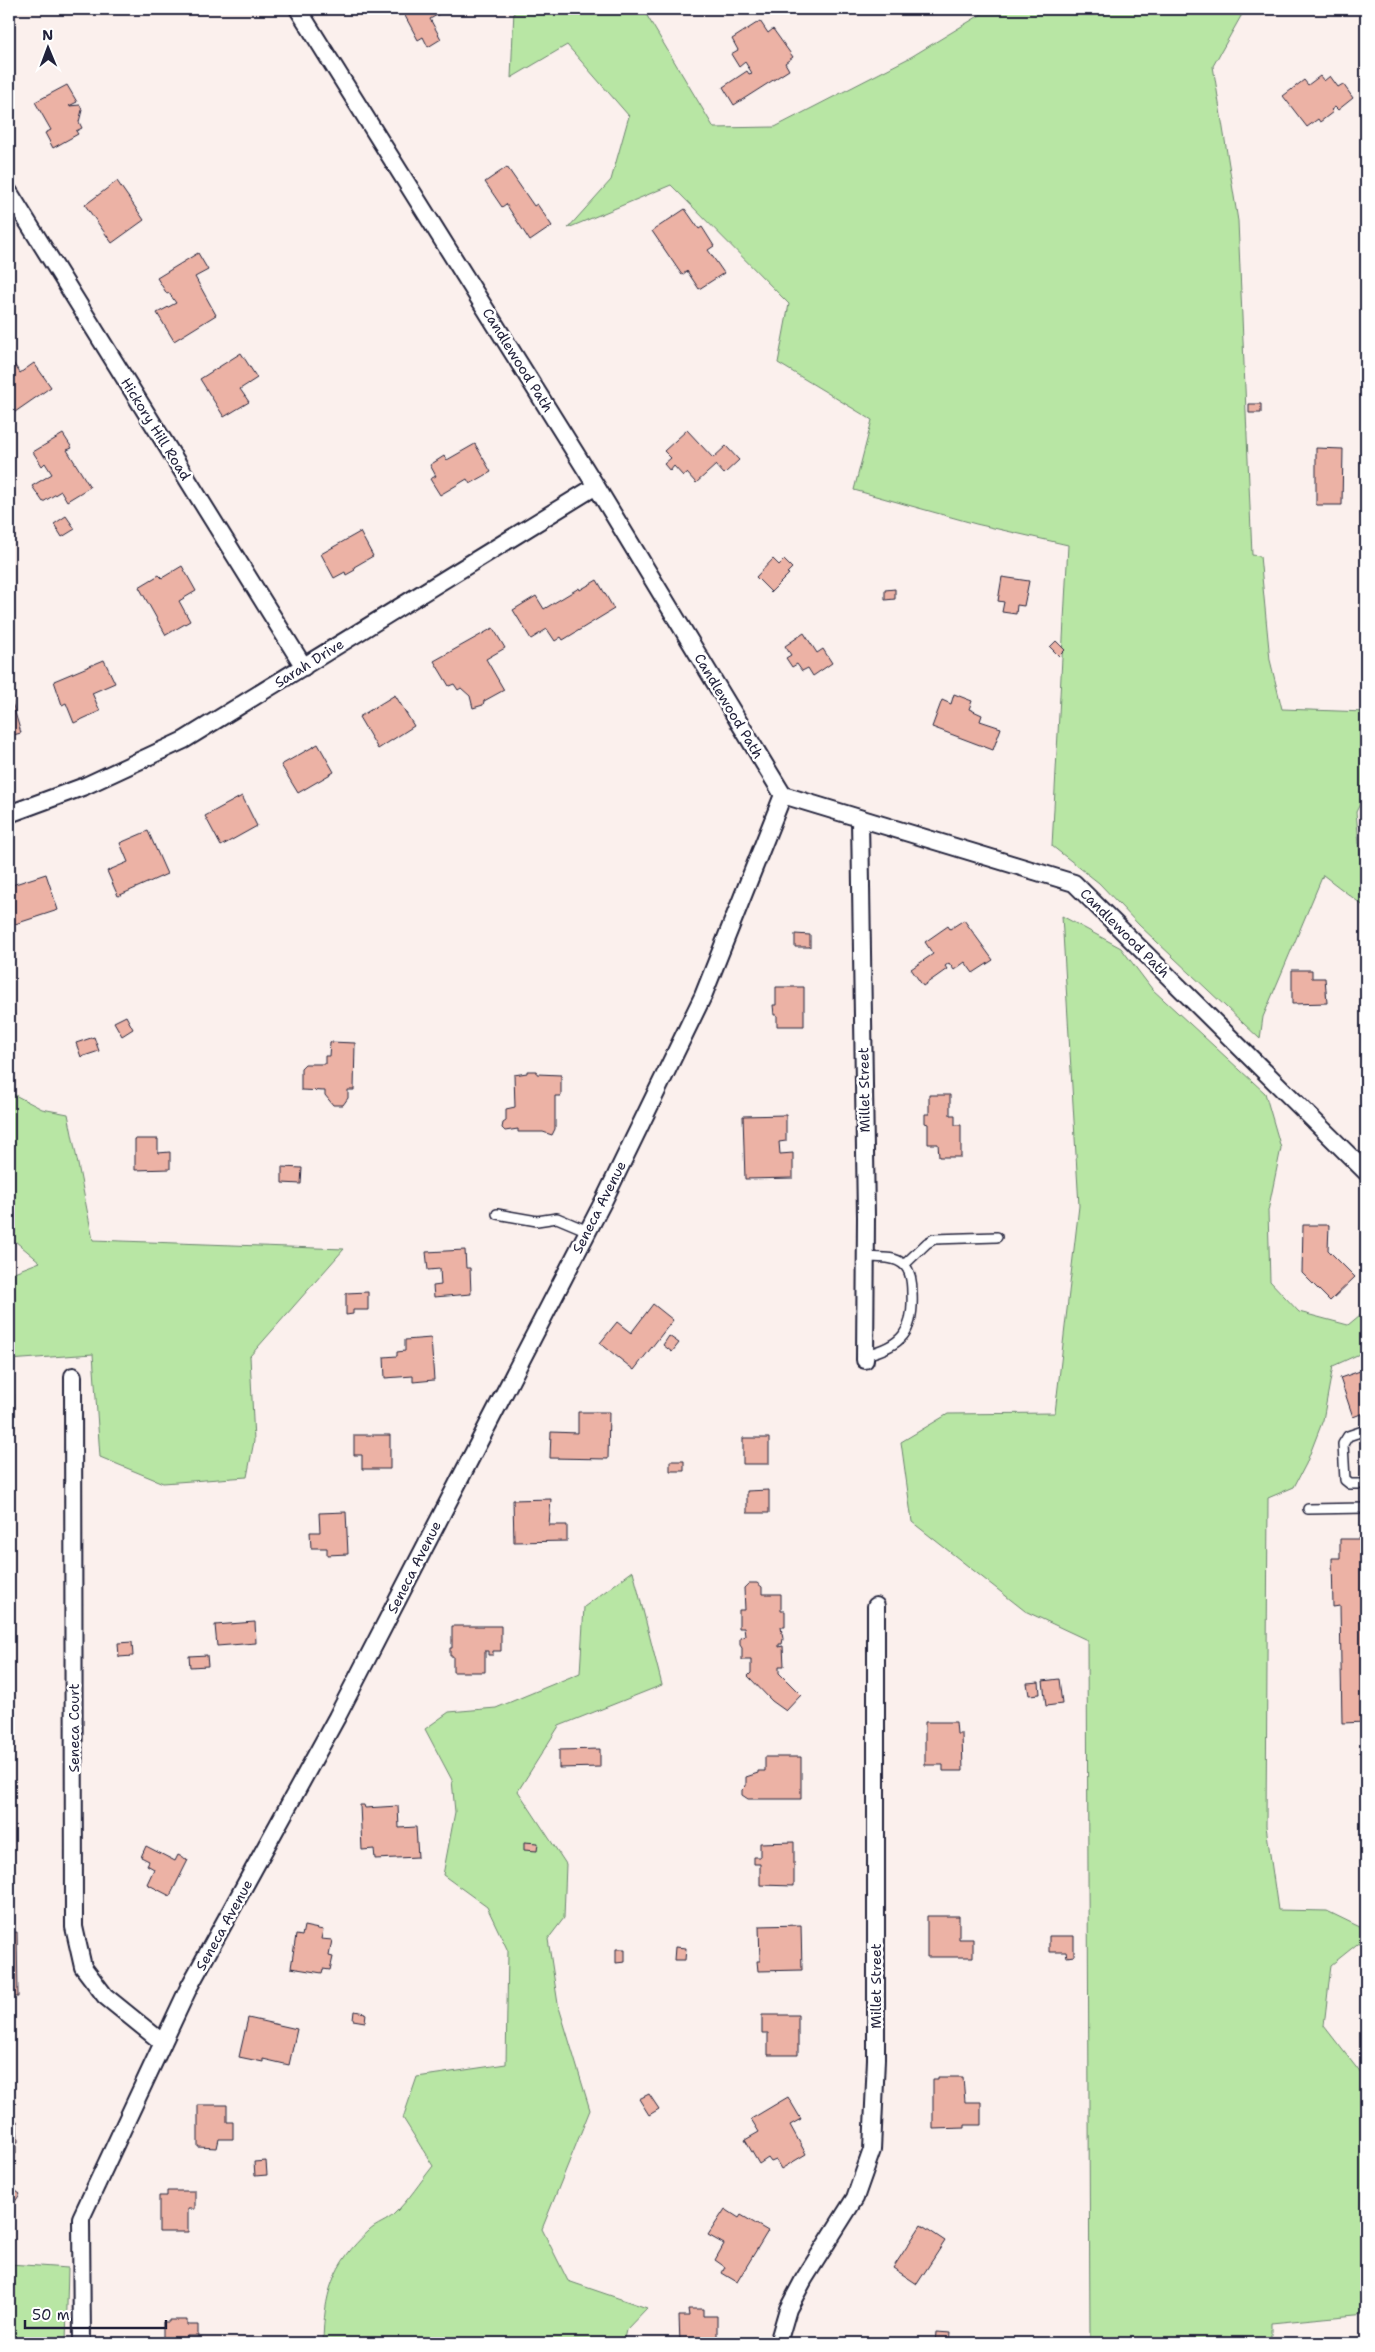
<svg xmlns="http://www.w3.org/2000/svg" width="1375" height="2352" font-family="'Shantell Sans',sans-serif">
<rect width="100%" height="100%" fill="#fbf0ed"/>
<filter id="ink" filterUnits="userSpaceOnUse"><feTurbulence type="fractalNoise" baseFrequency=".02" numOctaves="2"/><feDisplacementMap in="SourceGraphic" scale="10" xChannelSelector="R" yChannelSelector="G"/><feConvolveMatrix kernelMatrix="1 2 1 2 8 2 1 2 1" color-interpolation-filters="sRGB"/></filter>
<g filter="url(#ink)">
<!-- green -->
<path fill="#b8e6a4" stroke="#6d8470" d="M514 9H643L714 128 775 127 911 57 990 9H1245L1213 66 1238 221 1252 555 1260 556 1270 660 1282 709 1366 712V792L1356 812 1365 907 1323 875 1263 1017 1260 1039 1139 925 1099 883 1052 846 1068 545 976 524 854 490 872 420 778 363 789 304 671 185 568 228 611 180 629 116 567 45 511 78Z
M1062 916 1121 948 1152 989 1265 1093 1281 1148 1268 1211 1270 1281 1299 1312 1348 1325 1366 1310V1351L1333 1366 1323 1420 1306 1464 1294 1487 1268 1498 1266 1826 1278 1910 1327 1911 1366 1930V1937L1331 1965 1324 2026 1366 2080V2314L1271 2323V2343H1090L1087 1640 1025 1611 912 1522 901 1442 948 1414 1055 1413 1079 1206Z
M9 1092 42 1109 68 1114 93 1240 344 1249 250 1356 254 1441 247 1477 163 1483 100 1457 93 1354 9 1360V1274L40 1262 9 1236Z
M633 1571 662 1685 559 1726 518 1791 566 1864 564 1918 548 1939 558 2004 590 2110 542 2229 568 2281 647 2308 626 2330 623 2343H323C324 2295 332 2264 369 2231 376 2224 388 2221 394 2214 409 2200 420 2182 433 2166L403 2118 417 2077 506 2064 508 1951 487 1907 443 1875 455 1812 452 1780 425 1729 449 1712 496 1708 580 1673 584 1607Z
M9 2264 68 2268 66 2343H9Z"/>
<!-- building -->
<path fill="#ecb2a5" stroke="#22223b" d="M414 9H448L430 19 441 39 428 47 423 37 418 40 404 14Z
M760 21 768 33 773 29 793 57 785 63 789 70 734 105 723 87 747 71 749 74 752 73 745 62 739 67 731 54 738 50 732 39Z
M1320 76 1324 81 1330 76 1338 87 1343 84 1353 98 1338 110 1335 107 1331 110 1333 112 1320 122 1318 119 1307 127 1283 96 1304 80 1308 85Z
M67 85 77 102 69 106 80 105 82 110 79 122 82 128 76 131 78 134 53 148 45 133 51 130 35 102Z
M507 167 534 206 537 204 552 226 530 241 506 204 502 207 485 182Z
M117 181 144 220 112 243 85 205Z
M685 209 699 229 702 227 714 246 708 250 724 273 699 289 687 271 682 275 652 231Z
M198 253 208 270 195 277 216 315 174 341 157 313 176 303 169 293 167 294 157 278Z
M241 353 257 378 240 389 249 402 224 417 200 379Z
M9 357 20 373 34 363 51 387 15 412 9 404Z
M1249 404H1261V413H1249Z
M687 430 713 458 726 446 739 460 724 474 716 465 696 483 687 473 683 476 674 466 670 471 664 464 671 458 664 451Z
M63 434 72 448 67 450 90 487 67 501 61 491 43 502 32 486 52 474 45 463 42 466 33 452Z
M475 444 491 472 470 484 467 479 440 495 430 479 436 476 430 465 444 456 447 460Z
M1316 448 1343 449 1342 505H1316Z
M66 516 75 529 62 537 54 524Z
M360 532 373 556 354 567 355 570 346 575 345 572 334 578 321 554Z
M773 559 779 565 784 560 792 568 787 573 789 574 771 592 756 577Z
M182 566 196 591 179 601 190 621 166 635 139 587 159 575 162 578Z
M1002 577 1029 581 1024 606 1017 605 1016 614 1002 612 1004 602 998 601Z
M597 580 614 609 563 640 561 637 555 641 547 629 531 639 513 610 536 596 544 609 579 588 580 590Z
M895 589V599L885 600V590Z
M493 628 505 648 486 659 504 690 484 701 483 705 473 708 470 696 461 688 458 690 454 684 449 686 434 661Z
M804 633 817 653 823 649 832 663 813 676 808 668 802 671 797 664 792 667 786 658 791 655 785 646Z
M1056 641 1065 650 1059 656 1050 647Z
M104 660 115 683 92 693 100 711 74 723 66 703 62 705 54 681Z
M9 692 21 733 9 736Z
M954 694 972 701 969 709 982 715 980 721 1001 728 993 750 932 727 942 700 951 704Z
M395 695 414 726 378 749 359 717Z
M318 744 334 772 298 793 281 765Z
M242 796 257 826 221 846 205 816Z
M148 831 167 874 118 896 107 871 128 862 120 843Z
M46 874 58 910 9 926V882L12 881V885Z
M964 920 993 960 973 973 965 962 954 970 949 963 945 966 947 969 923 986 911 969 933 954 925 942 948 926 950 929Z
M795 934 810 935V947H795Z
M1292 970H1312V978H1325L1327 1003 1292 1004Z
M776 987H804V1026H777V1015H774L773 1005H776Z
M126 1016 133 1029 122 1036 114 1022Z
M94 1037 99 1051 81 1057 76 1043Z
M330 1042 355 1043 354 1090H348V1098L343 1105H333L325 1095V1091L301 1090V1068L305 1064H325V1056H329Z
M527 1071H537V1074L561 1075V1096H555V1129L552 1135 543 1132H518V1129L505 1131 502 1128 503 1123 506 1121V1109L515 1107 514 1075 527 1073Z
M929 1095H950V1115H955V1125H961V1157H939L938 1144H928V1124L925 1123V1114H929Z
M786 1115V1141L779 1142 780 1154 793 1153V1178L745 1179 743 1116Z
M135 1139H158V1153L170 1152V1169L135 1170Z
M282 1167 302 1168 301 1184 282 1183Z
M1303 1225H1329L1328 1250 1355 1277 1330 1301 1302 1273Z
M465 1250 466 1268H470L471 1294 434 1297 433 1286 441 1285 440 1269 428 1270 426 1252Z
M368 1292V1310H353V1314L346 1315V1293Z
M653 1304 673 1320 634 1370 600 1343 617 1322 631 1333Z
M669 1336 679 1343 672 1352 663 1345Z
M431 1338 434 1380 413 1382V1376L385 1378 384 1357 397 1356V1352L405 1351V1340Z
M1366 1369V1412L1353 1417 1340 1378Z
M9 1394H14V1418H9Z
M578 1412H609L608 1459 550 1458 551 1432 578 1433Z
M354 1435H390V1469H362V1455H354Z
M743 1438H769V1464H743Z
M670 1461H684V1471H670Z
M769 1490V1513H747V1491Z
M551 1499 549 1525H567V1541L514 1542 513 1500Z
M346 1512 348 1554 327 1555V1548H311L310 1532H320L319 1513Z
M1340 1539H1366V1722L1342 1723 1340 1606 1333 1607 1332 1558H1340Z
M749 1583H757L762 1587V1594H781V1611H785V1627H781L783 1639 782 1644H779V1647L783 1646 784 1666H779V1673L801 1695 786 1711 772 1701 748 1676 751 1673V1660H742V1648L740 1645V1638L745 1636 744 1628H739V1610H745L744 1588Z
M12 1615 13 1634H9V1616Z
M255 1622 256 1643 217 1646 215 1625Z
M452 1626H501V1651H493V1655H488V1651H485V1672H453V1656H450V1648H452Z
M132 1642 133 1656 119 1657 118 1643Z
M207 1655 208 1666 190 1667 189 1656Z
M1059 1679 1062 1704 1046 1706 1043 1681Z
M1039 1682 1040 1694 1029 1695 1027 1683Z
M925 1722H956L957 1734H962L963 1771H943V1765H925Z
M600 1749V1767L559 1768V1750Z
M765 1757H801V1799H748L742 1795V1790L746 1786V1777L758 1773V1771H765Z
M360 1805H364L365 1808 398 1806 399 1828 416 1827 418 1857 375 1859 374 1849 362 1850Z
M524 1842 538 1843 537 1851 524 1850Z
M794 1842V1886L760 1885V1864H754V1857H760V1843Z
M146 1846 175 1861 178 1855 188 1860 170 1896 147 1884 154 1869 147 1865 149 1861 141 1857Z
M927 1916H959V1939H973V1957H927Z
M801 1925 802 1970 758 1971 757 1961H760L759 1926Z
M304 1926 323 1930 321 1939 332 1940 329 1956 333 1957 330 1970 323 1969 322 1973 291 1968 296 1935 302 1936Z
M17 1932 18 1997H10L9 1933Z
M1049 1936H1074V1956L1067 1957 1066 1952H1049Z
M675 1947 686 1948 685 1960H674Z
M616 1949H625V1962L616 1963Z
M354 2011 366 2013 365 2022 353 2020Z
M762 2015H798V2055H768V2033H762Z
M248 2018 297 2029 289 2065 263 2059V2062L239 2057Z
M938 2077H963L965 2102H981V2125H965V2128L933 2129V2079H938Z
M649 2094 659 2109 649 2115 639 2099Z
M788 2097 801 2119 790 2125 806 2154 781 2169 776 2160 771 2162 768 2158 759 2164 745 2140 759 2132 751 2119Z
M198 2105H227V2122H233V2139H219L217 2148 198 2147Z
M17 2121 18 2142H16V2154L11 2155 13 2175H9V2122Z
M266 2161 267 2175 255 2176 254 2162Z
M9 2186 20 2194 9 2211Z
M167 2191H195V2209H188V2232H159V2196H167Z
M725 2209 739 2218 741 2215 768 2231 737 2282 722 2273 725 2267 715 2260 724 2244 708 2235Z
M921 2225 945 2241 917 2284 893 2268Z
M688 2309H703V2316H717V2337H711L712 2343H680L679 2316H689Z
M169 2320H187V2325H198V2336H187V2343H163V2322H169Z
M936 2332 951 2333 950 2343H935Z"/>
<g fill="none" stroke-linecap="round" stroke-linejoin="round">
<!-- lane casing -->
<g stroke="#22223b" stroke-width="12">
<path id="lane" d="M497 1214 537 1221 557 1218 588 1231
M904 1265 927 1243 934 1239 997 1237
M865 1355C902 1346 914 1332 912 1293 912 1284 911 1270 903 1264 894 1256 878 1258 866 1257
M1366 1430 1348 1436 1343 1444 1345 1480 1350 1484H1366
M1308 1509 1366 1508"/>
</g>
<!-- street casing -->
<g stroke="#22223b" stroke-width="20">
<path id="street" d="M298 9 596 486 783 795 1074 883 1366 1172
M9 192 304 667
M9 814 85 786 184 740 596 486
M860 819 866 1217 865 1360
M73 1376 74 1927 83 1967 105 1996 163 2043
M82 2343 81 2218 189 1987 337 1717 604 1200 703 996 783 795
M778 2343 788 2309 804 2279 855 2198 872 2150 876 2059V1606"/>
</g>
<!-- lane -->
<use href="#lane" stroke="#fff" stroke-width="9"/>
<!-- street -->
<use href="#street" stroke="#fff" stroke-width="16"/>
</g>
</g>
<g text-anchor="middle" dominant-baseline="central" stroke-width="5" stroke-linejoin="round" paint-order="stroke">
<!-- street labels -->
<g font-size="14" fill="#22223b" stroke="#fff">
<text transform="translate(518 360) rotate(58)">Candlewood Path</text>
<text transform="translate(156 429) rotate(58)">Hickory Hill Road</text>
<text transform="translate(309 663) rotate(-32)">Sarah Drive</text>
<text transform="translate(729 706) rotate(59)">Candlewood Path</text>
<text transform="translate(1125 933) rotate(45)">Candlewood Path</text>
<text transform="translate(864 1090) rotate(-91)">Millet Street</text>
<text transform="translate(599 1207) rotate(-63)">Seneca Avenue</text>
<text transform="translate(414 1567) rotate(-63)">Seneca Avenue</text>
<text transform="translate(74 1728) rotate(-90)">Seneca Court</text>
<text transform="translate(224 1925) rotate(-61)">Seneca Avenue</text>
<text transform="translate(876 1986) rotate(-90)">Millet Street</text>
</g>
</g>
<!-- margin -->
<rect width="1375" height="2352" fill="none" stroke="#fff" stroke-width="30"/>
<rect x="15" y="15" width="1345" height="2322" fill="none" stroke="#22223b" stroke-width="2" filter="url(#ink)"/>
<!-- north arrow -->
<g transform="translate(48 48) rotate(359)" stroke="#ffffff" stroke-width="4" paint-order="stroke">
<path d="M0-4L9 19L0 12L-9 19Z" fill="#22223b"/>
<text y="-8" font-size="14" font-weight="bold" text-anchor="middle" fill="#22223b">N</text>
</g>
<!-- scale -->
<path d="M25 2320v8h141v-8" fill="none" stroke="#22223b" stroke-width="2.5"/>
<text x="32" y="2320" font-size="15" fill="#22223b" stroke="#ffffff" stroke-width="4" paint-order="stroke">50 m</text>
</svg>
